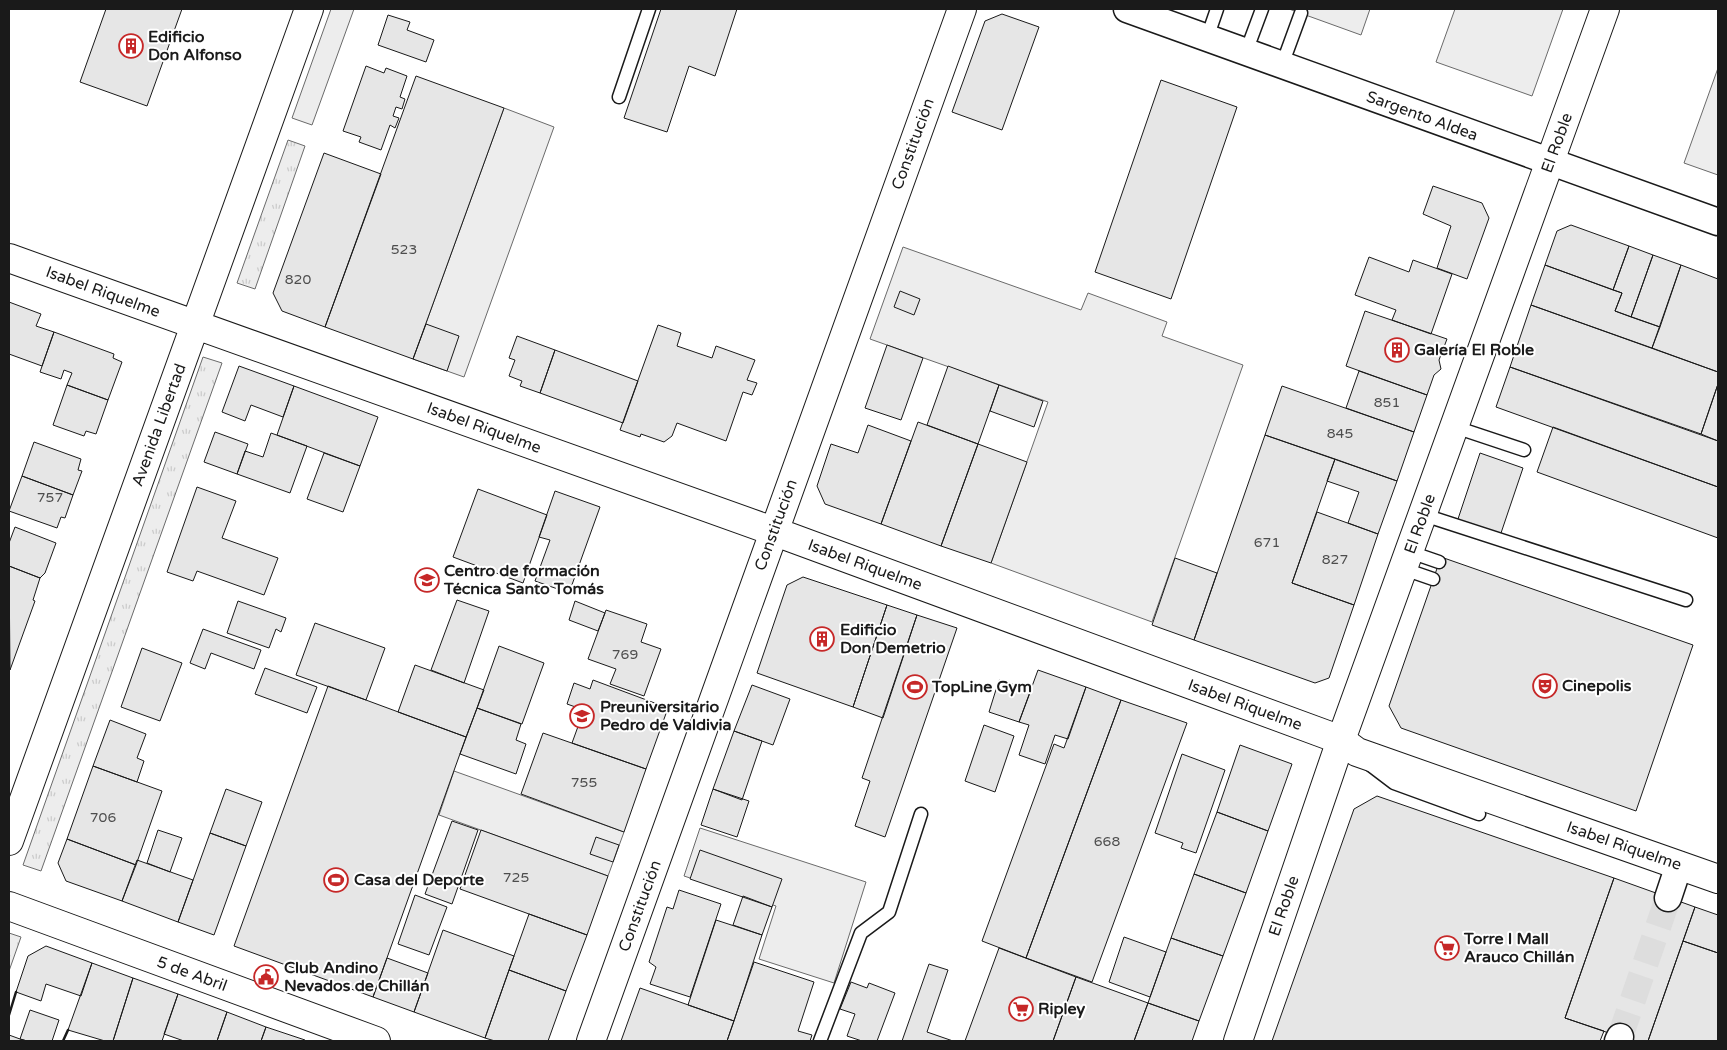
<svg xmlns="http://www.w3.org/2000/svg" width="1727" height="1050" font-family="'Varela Round',sans-serif">
<defs>
<pattern id="grass-tufts" width="24" height="20" patternUnits="userSpaceOnUse" patternTransform="scale(1.25)"><rect width="24" height="20" fill="#ededed"/><path d="M3 7l-1-3M5 7V3M7 7l1-3M15 17l-1-3M17 17v-4M19 17l1-3" fill="none" stroke="#cbcbcb"/></pattern>
</defs>
<rect width="100%" height="100%" fill="#fff"/>
<!-- grass -->
<path fill="url(#grass-tufts)" stroke="#6a6a6a" d="M288 140 305 146 255 289 237 283Z
M203 357 222 363 41 871 23 865Z
M9 933 21 937 9 971Z"/>
<!-- built -->
<path fill="#ededed" stroke="#6a6a6a" d="M331 9H354L312 125 292 118Z
M1289 9H1370L1361 35Z
M1455 9H1563L1532 96 1436 62Z
M1718 68V175L1684 163Z
M504 108 554 127 464 377 413 359Z
M903 247 1081 310 1088 293 1167 322 1162 336 1243 365 1152 622 991 563 1048 402 870 339Z
M454 771 624 832 608 876 439 815Z
M700 828 866 882 834 983 759 959 776 906 684 876Z"/>
<!-- building -->
<path fill="#e6e6e6" stroke="#1a1a1a" d="M106 9H182L147 106 80 82Z
M661 9H737L715 76 689 66 667 132 624 118Z
M1002 14 1039 27 1002 130 952 112 985 21Z
M388 15 410 22 407 30 434 40 426 62 378 45Z
M366 66 384 73 386 68 407 76 400 97 405 99 402 109 396 107 393 116 399 118 395 128 390 125 381 150 359 142 361 137 343 131Z
M416 76 504 108 413 359 325 327Z
M1161 80 1237 107 1171 299 1095 272Z
M324 153 381 174 325 327 282 311 273 293Z
M1433 186 1482 203 1489 218 1467 279 1437 268 1451 226 1423 214Z
M1571 225 1629 246 1613 290 1545 265 1557 231Z
M1629 246 1653 255 1631 317 1615 311 1622 293 1613 290Z
M1653 255 1681 265 1660 327 1631 317Z
M1369 257 1409 272 1413 260 1452 274 1431 334 1392 320 1396 310 1355 295Z
M1545 265 1622 293 1615 311 1660 327 1652 348 1531 305Z
M1681 265 1718 279V372L1652 348Z
M900 291 920 299 914 315 894 307Z
M9 302 41 314 36 326 54 332 42 366 9 354Z
M1531 305 1718 372V384L1701 434 1510 367Z
M1365 311 1447 339 1439 360 1441 369 1434 375 1427 395 1346 366Z
M426 324 459 336 447 371 413 359Z
M658 325 681 333 677 346 712 358 716 346 755 360 747 380 757 383 752 395 743 392 726 441 677 423 672 436 664 442 641 434 640 437 620 430Z
M54 332 114 354 113 358 122 362 108 400 67 385 72 373 64 370 61 379 40 372Z
M517 336 555 350 540 393 520 386 522 381 509 376 515 360 509 358Z
M887 345 923 358 901 420 865 408Z
M555 350 638 381 623 423 540 393Z
M239 366 294 386 283 417 251 405 245 421 222 412Z
M948 366 999 385 978 444 927 425Z
M1510 367 1718 441V487L1496 407Z
M1359 371 1427 395 1414 432 1346 408Z
M1718 384V441L1701 434Z
M67 385 108 400 96 434 86 431 84 436 53 425Z
M999 385 1043 401 1034 427 990 411Z
M294 386 378 417 360 466 277 435Z
M1282 386 1414 432 1397 481 1265 435Z
M918 422 978 444 941 546 881 524Z
M868 425 911 441 881 524 825 504 817 486 831 444 858 453Z
M1553 427 1718 487V538L1537 472Z
M215 432 248 444 237 474 204 462Z
M271 433 307 446 290 493 237 474 245 451 263 457Z
M1265 435 1335 459 1292 583 1354 605 1329 678 1315 683 1194 640Z
M34 442 81 459 78 470 82 471 73 495 22 476Z
M978 444 1027 462 991 563 941 546Z
M324 453 360 466 343 512 307 499Z
M1480 453 1523 468 1500 536 1457 522Z
M1335 459 1397 481 1378 534 1348 523 1359 492 1327 481Z
M22 476 73 495 65 518 61 517 57 528 9 511Z
M197 487 236 501 222 538 278 558 264 595 197 571 193 581 167 572Z
M478 489 547 515 523 583 453 557Z
M555 491 600 507 569 593 535 581 550 540 539 537Z
M1317 512 1378 534 1354 605 1292 583Z
M15 527 56 543 45 573 40 578 9 566V543Z
M1441 557 1693 645 1636 811 1401 728 1389 706Z
M1175 558 1217 573 1194 640 1152 625Z
M9 566 40 578 33 600 35 601 10 670Z
M803 577 887 605 853 707 757 673 787 585Z
M457 600 489 611 464 683 431 670Z
M238 601 286 618 281 632 276 629 269 648 227 633Z
M575 601 605 613 598 631 569 620Z
M887 605 917 615 883 718 853 707Z
M606 610 647 624 641 642 661 649 644 696 610 684 616 669 588 659Z
M917 615 957 628 885 837 855 826 870 781 862 778Z
M315 623 385 648 366 700 296 675Z
M203 629 261 650 254 669 211 653 205 669 190 663Z
M499 646 544 663 522 724 477 708Z
M142 648 182 663 160 721 121 707Z
M415 665 484 690 466 737 398 712Z
M265 668 317 687 307 713 255 694Z
M1038 670 1086 687 1068 739 1055 735 1045 764 1019 755 1029 725 1019 722Z
M593 680 668 708 646 769 572 743 584 710 567 704 574 683 590 689Z
M999 680 1031 690 1019 722 989 712Z
M752 685 790 699 773 745 734 731Z
M328 686 466 737 373 997 234 946Z
M1086 687 1121 700 1026 958 982 941 1054 744 1064 748Z
M1121 700 1187 723 1092 982 1026 958Z
M477 708 521 724 516 740 526 744 516 774 460 754Z
M110 720 146 734 137 758 144 761 137 782 93 766Z
M984 725 1014 736 995 792 965 781Z
M734 731 762 741 742 800 713 789Z
M543 733 646 769 624 832 521 794Z
M1240 745 1292 764 1268 831 1217 812Z
M1182 754 1225 770 1196 853 1181 848 1183 843 1155 833Z
M93 766 162 791 136 865 67 839Z
M226 789 262 802 246 846 210 833Z
M713 789 749 801 737 837 701 825Z
M1377 796 1614 878 1565 1018 1604 1031 1600 1041H1272L1354 809Z
M1217 812 1268 831 1246 893 1194 874Z
M452 821 478 830 452 904 425 894Z
M158 830 182 838 170 872 147 863Z
M481 830 608 876 587 935 460 889Z
M210 833 246 846 214 935 178 922Z
M596 837 619 845 613 862 590 854Z
M67 839 136 865 122 901 66 881 58 863Z
M700 850 782 879 772 907 690 879Z
M137 860 193 880 178 922 122 901Z
M1194 874 1246 893 1223 956 1171 938Z
M1614 878 1695 907 1648 1041H1632L1565 1018Z
M679 890 721 904 690 997 650 984 656 967 649 962 667 907 673 909Z
M415 895 447 907 429 955 398 944Z
M743 896 772 907 762 935 733 925Z
M1695 907 1718 915V953L1683 941Z
M529 914 587 935 566 991 509 970Z
M716 920 762 935 734 1021 688 1005Z
M443 930 514 956 485 1038 414 1012Z
M1124 937 1166 952 1150 997 1109 982Z
M1171 938 1223 956 1199 1021 1148 1003Z
M1683 941 1718 953V1041H1648Z
M46 946 92 963 81 996 46 984 41 1001 16 992 28 956Z
M999 948 1076 977 1053 1041H965Z
M387 958 428 973 414 1012 373 997Z
M754 962 814 982 798 1031 812 1035 810 1041H727Z
M92 963 133 978 113 1041H105L68 1030Z
M929 964 948 970 927 1032 953 1041H902Z
M509 970 566 991 548 1041H495L485 1038Z
M1076 977 1148 1003 1134 1041H1053Z
M133 978 178 994 162 1041H113Z
M851 982 867 988 869 983 895 993 877 1041H862L847 1036 855 1014 840 1009Z
M640 988 734 1021 727 1041H621Z
M178 994 227 1012 217 1041H184L164 1034Z
M1148 1003 1199 1021 1192 1041H1134Z
M30 1010 59 1020 52 1041H27L20 1039Z
M227 1012 266 1027 261 1041H217Z
M266 1027 305 1040 304 1041H261Z
M9 1035 20 1039 27 1041H9Z"/>
<g fill="none" stroke-linecap="round" stroke-linejoin="round">
<!-- street-tunnel -->
<path stroke="#ddd" stroke-width="26" stroke-dasharray="26 13" stroke-linecap="butt" d="M1620 1037 1668 898"/>
<!-- lane casing -->
<g stroke="#1a1a1a" stroke-width="15">
<path id="lane" d="M1207 38 1217 9
M1246 52 1262 9
M1282 65 1301 13
M619 97 649 9
M1455 427 1524 450
M1424 515 1686 600
M1410 552 1439 562
M1404 569 1433 579
M1369 764 1394 783 1479 814
M820 1041 861 933 889 912 921 814"/>
</g>
<!-- street casing -->
<g stroke="#1a1a1a" stroke-width="29">
<path id="street" d="M1127 9 1718 222
M1668 898 1679 865
M1618 1041 1620 1037"/>
</g>
<!-- secondary casing -->
<g stroke="#1a1a1a" stroke-width="30">
<path id="secondary" d="M9 258 773 531 1341 740 1357 752 1718 879
M9 841 309 9
M9 906 376 1041
M591 1041 962 9
M1238 1041 1341 740 1605 9"/>
</g>
<!-- lane -->
<use href="#lane" stroke="#fff" stroke-width="12"/>
<!-- street -->
<use href="#street" stroke="#fff" stroke-width="26"/>
<!-- secondary -->
<use href="#secondary" stroke="#fff" stroke-width="28"/>
<!-- wall -->
<path stroke="#1a1a1a" stroke-width="2.5" d="M9 1015 16 992
M63 1041 68 1030"/>
</g>
<!-- icons -->
<defs>
<g id="building-ring" transform="scale(1.25)"><circle r="9.5" fill="#fff" stroke="#c62828" stroke-width="1.5"/><path d="M-4-6H4V6H1V3H-1V6H-4ZM-2.5-4.3h1.7v1.8h-1.7ZM.8-4.3h1.7v1.8H.8ZM-2.5-1h1.7V.8h-1.7ZM.8-1h1.7V.8H.8Z" fill="#c62828"/></g>
<g id="university-ring" transform="scale(1.25)"><circle r="9.5" fill="#fff" stroke="#c62828" stroke-width="1.5"/><path d="M0-5L7-2L0 1L-7-2ZM-4 1L0 2.5L4 1V4Q0 6-4 4Z" fill="#c62828"/></g>
<g id="theatre-ring" transform="scale(1.25)"><circle r="9.5" fill="#fff" stroke="#c62828" stroke-width="1.5"/><path d="M-5-5.5Q0-4 5-5.5V0Q5 5 0 6Q-5 5-5 0ZM-3.3-2.5H-1v1.5H-3.3ZM1-2.5H3.3v1.5H1ZM-2.8 1Q0 5.5 2.8 1Z" fill="#c62828"/></g>
<g id="stadium-ring" transform="scale(1.25)"><circle r="9.5" fill="#fff" stroke="#c62828" stroke-width="1.5"/><path d="M0-5a6.5 5 0 1 0 0 10a6.5 5 0 1 0 0-10ZM-3.5-1.8h7v3.6h-7Z" fill="#c62828"/></g>
<g id="school-ring" transform="scale(1.25)"><circle r="9.5" fill="#fff" stroke="#c62828" stroke-width="1.5"/><path d="M0-5L7-2L0 1L-7-2ZM-4 1L0 2.5L4 1V4Q0 6-4 4Z" fill="#c62828"/></g>
<g id="supermarket-ring" transform="scale(1.25)"><circle r="9.5" fill="#fff" stroke="#c62828" stroke-width="1.5"/><path d="M-6-5.5h2.5l.6 2H6L4.5 2H-2.5L-4.4-4H-6ZM-1.5 3.2a1.3 1.3 0 1 0 .1 0ZM3 3.2a1.3 1.3 0 1 0 .1 0Z" fill="#c62828"/></g>
<g id="civic-ring" transform="scale(1.25)"><circle r="9.5" fill="#fff" stroke="#c62828" stroke-width="1.5"/><path d="M-.6-6.5H3V-4.5H.6V-3L4-1V1h2V6H-6V1h2V-1L-.6-3ZM-1.2 2.5V6h2.4V2.5Z" fill="#c62828"/></g>
</defs>
<g fill-rule="evenodd">
<use href="#building-ring" x="131" y="46"/>
<use href="#building-ring" x="1397" y="350"/>
<use href="#university-ring" x="427" y="580"/>
<use href="#building-ring" x="822" y="639"/>
<use href="#theatre-ring" x="1545" y="686"/>
<use href="#stadium-ring" x="915" y="687"/>
<use href="#school-ring" x="582" y="716"/>
<use href="#stadium-ring" x="336" y="880"/>
<use href="#supermarket-ring" x="1447" y="948"/>
<use href="#civic-ring" x="266" y="977"/>
<use href="#supermarket-ring" x="1021" y="1009"/>
</g>
<g text-anchor="middle" dominant-baseline="central" stroke-width="4" stroke-linejoin="round" paint-order="stroke">
<!-- number labels -->
<g font-size="14" fill="#4d4d4d">
<text x="404" y="249">523</text>
<text x="298" y="279">820</text>
<text x="1387" y="402">851</text>
<text x="1340" y="433">845</text>
<text x="50" y="497">757</text>
<text x="1267" y="542">671</text>
<text x="1335" y="559">827</text>
<text x="625" y="654">769</text>
<text x="584" y="782">755</text>
<text x="103" y="817">706</text>
<text x="1107" y="841">668</text>
<text x="516" y="877">725</text>
</g>
<!-- poi labels -->
<g font-size="16" font-weight="bold" fill="#1a1a1a" stroke="#fff" text-anchor="start">
<text x="148" y="37">Edificio<tspan x="148" dy="18">Don Alfonso</tspan></text>
<text x="1414" y="350">Galería El Roble</text>
<text x="444" y="571">Centro de formación<tspan x="444" dy="18">Técnica Santo Tomás</tspan></text>
<text x="840" y="630">Edificio<tspan x="840" dy="18">Don Demetrio</tspan></text>
<text x="1562" y="686">Cinepolis</text>
<text x="932" y="687">TopLine Gym</text>
<text x="600" y="707">Preuniversitario<tspan x="600" dy="18">Pedro de Valdivia</tspan></text>
<text x="354" y="880">Casa del Deporte</text>
<text x="1464" y="939">Torre I Mall<tspan x="1464" dy="18">Arauco Chillán</tspan></text>
<text x="284" y="968">Club Andino<tspan x="284" dy="18">Nevados de Chillán</tspan></text>
<text x="1038" y="1009">Ripley</text>
</g>
<!-- street labels -->
<g font-size="16" fill="#1a1a1a" stroke="#fff">
<text transform="translate(1422 116) rotate(20)">Sargento Aldea</text>
<text transform="translate(1557 143) rotate(-70)">El Roble</text>
<text transform="translate(913 144) rotate(-70)">Constitución</text>
<text transform="translate(103 292) rotate(20)">Isabel Riquelme</text>
<text transform="translate(159 425) rotate(-70)">Avenida Libertad</text>
<text transform="translate(484 428) rotate(20)">Isabel Riquelme</text>
<text transform="translate(1420 524) rotate(-70)">El Roble</text>
<text transform="translate(776 525) rotate(-70)">Constitución</text>
<text transform="translate(865 565) rotate(20)">Isabel Riquelme</text>
<text transform="translate(1245 705) rotate(20)">Isabel Riquelme</text>
<text transform="translate(1624 846) rotate(19)">Isabel Riquelme</text>
<text transform="translate(640 906) rotate(-70)">Constitución</text>
<text transform="translate(1284 906) rotate(-71)">El Roble</text>
<text transform="translate(192 974) rotate(20)">5 de Abril</text>
</g>
</g>
<!-- border -->
<rect width="1727" height="1050" fill="none" stroke="#1a1a1a" stroke-width="20"/>
</svg>
